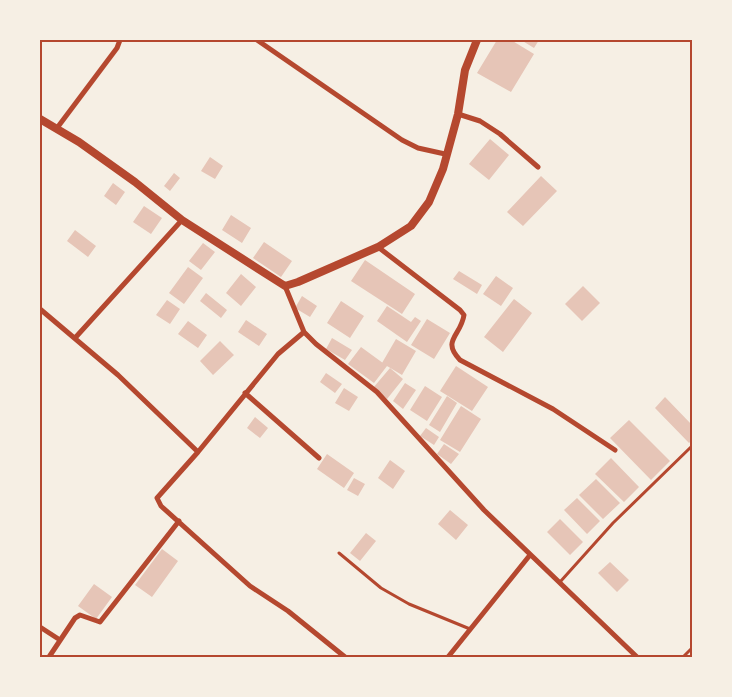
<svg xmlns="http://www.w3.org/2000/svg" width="732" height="697" font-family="'Alegreya Sans',sans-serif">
<rect width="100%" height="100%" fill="#f6efe4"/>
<!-- building -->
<path fill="#e6c5b7" d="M497 40H511L534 54 511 92 477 73Z
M521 40H539L534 48Z
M490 139 509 155 489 180 469 164Z
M210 157 223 166 215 179 201 171Z
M174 173 180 178 170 191 164 186Z
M541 176 557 191 523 226 507 212Z
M113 183 125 192 116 205 104 196Z
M144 206 162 218 151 234 133 222Z
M231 215 251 228 242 243 222 230Z
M75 230 96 246 88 257 67 241Z
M264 242 292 261 281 277 253 258Z
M203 243 215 252 201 270 189 261Z
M365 260 415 294 402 314 351 281Z
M188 267 203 278 184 304 169 293Z
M459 271 482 285 477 294 453 279Z
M241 274 256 287 241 306 226 293Z
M496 276 513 288 501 306 483 294Z
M583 286 600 303 582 321 565 304Z
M206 293 227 310 221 318 200 301Z
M302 296 317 306 310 317 295 308Z
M514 299 532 313 503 352 484 337Z
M167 300 180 309 170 324 156 315Z
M341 301 364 316 350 338 327 323Z
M387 306 411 322 415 317 421 321 407 342 377 321Z
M427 319 450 333 434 359 411 345Z
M246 320 267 334 259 346 238 332Z
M188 321 207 335 198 348 178 334Z
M332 338 352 350 345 360 326 349Z
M396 339 416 351 402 375 382 363Z
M220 341 234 355 213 375 200 361Z
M361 347 387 366 374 383 348 364Z
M456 366 488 387 472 411 440 391Z
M390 368 403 379 387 399 373 388Z
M326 373 342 384 335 393 320 382Z
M405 383 416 390 403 409 393 401Z
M425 386 442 397 427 421 410 410Z
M344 388 358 397 349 411 335 403Z
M447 396 457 403 440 432 429 425Z
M665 397 692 425V440L689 443 655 408Z
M461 406 481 419 460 452 440 440Z
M255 417 268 428 260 438 247 428Z
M629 420 670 461 651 480 610 438Z
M426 428 439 437 434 445 420 436Z
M444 444 459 454 451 464 437 454Z
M327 454 354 473 344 488 317 469Z
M611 458 639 487 624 502 595 474Z
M390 460 405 471 393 489 378 478Z
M354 478 365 484 358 496 347 490Z
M596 479 620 503 603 519 579 495Z
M577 498 600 521 587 534 564 510Z
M450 510 468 525 456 540 438 524Z
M560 519 583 542 570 555 547 532Z
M366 533 376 541 360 561 350 553Z
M162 549 178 561 152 597 135 585Z
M610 562 629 580 617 592 598 573Z
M94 584 112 597 96 619 78 606Z"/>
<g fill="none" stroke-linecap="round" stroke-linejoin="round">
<!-- service -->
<path stroke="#b5482f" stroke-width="3" d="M339 553 381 588 409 604 470 629
M560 582 613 523 692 446
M683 657 692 648"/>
<!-- minor -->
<path stroke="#b5482f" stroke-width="5" d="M257 40 402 140 418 148 445 154
M458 114 480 121 500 134 538 167
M57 128 117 48 120 40
M378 247 460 310 464 315C461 336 441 340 460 360L553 409 615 450
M285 286 304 332 316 344 377 392 484 510 637 657
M40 309 118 375 198 452
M304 332 278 354 198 452 157 498 161 506 250 586 288 611 345 657
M75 338 182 220
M245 393 319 458
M40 627 60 640
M49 657 75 618 80 615 100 622 179 521
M448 657 530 555"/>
<!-- tertiary -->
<path stroke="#b5482f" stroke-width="8" d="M40 119 79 142 135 182 182 220 285 286 298 282 378 247 411 226 429 202 443 169 458 114 465 70 477 40"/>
</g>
<!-- border -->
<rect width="732" height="697" fill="none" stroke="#f6efe4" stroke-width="82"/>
<rect x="41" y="41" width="650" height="615" fill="none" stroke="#b5482f" stroke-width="2"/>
</svg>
